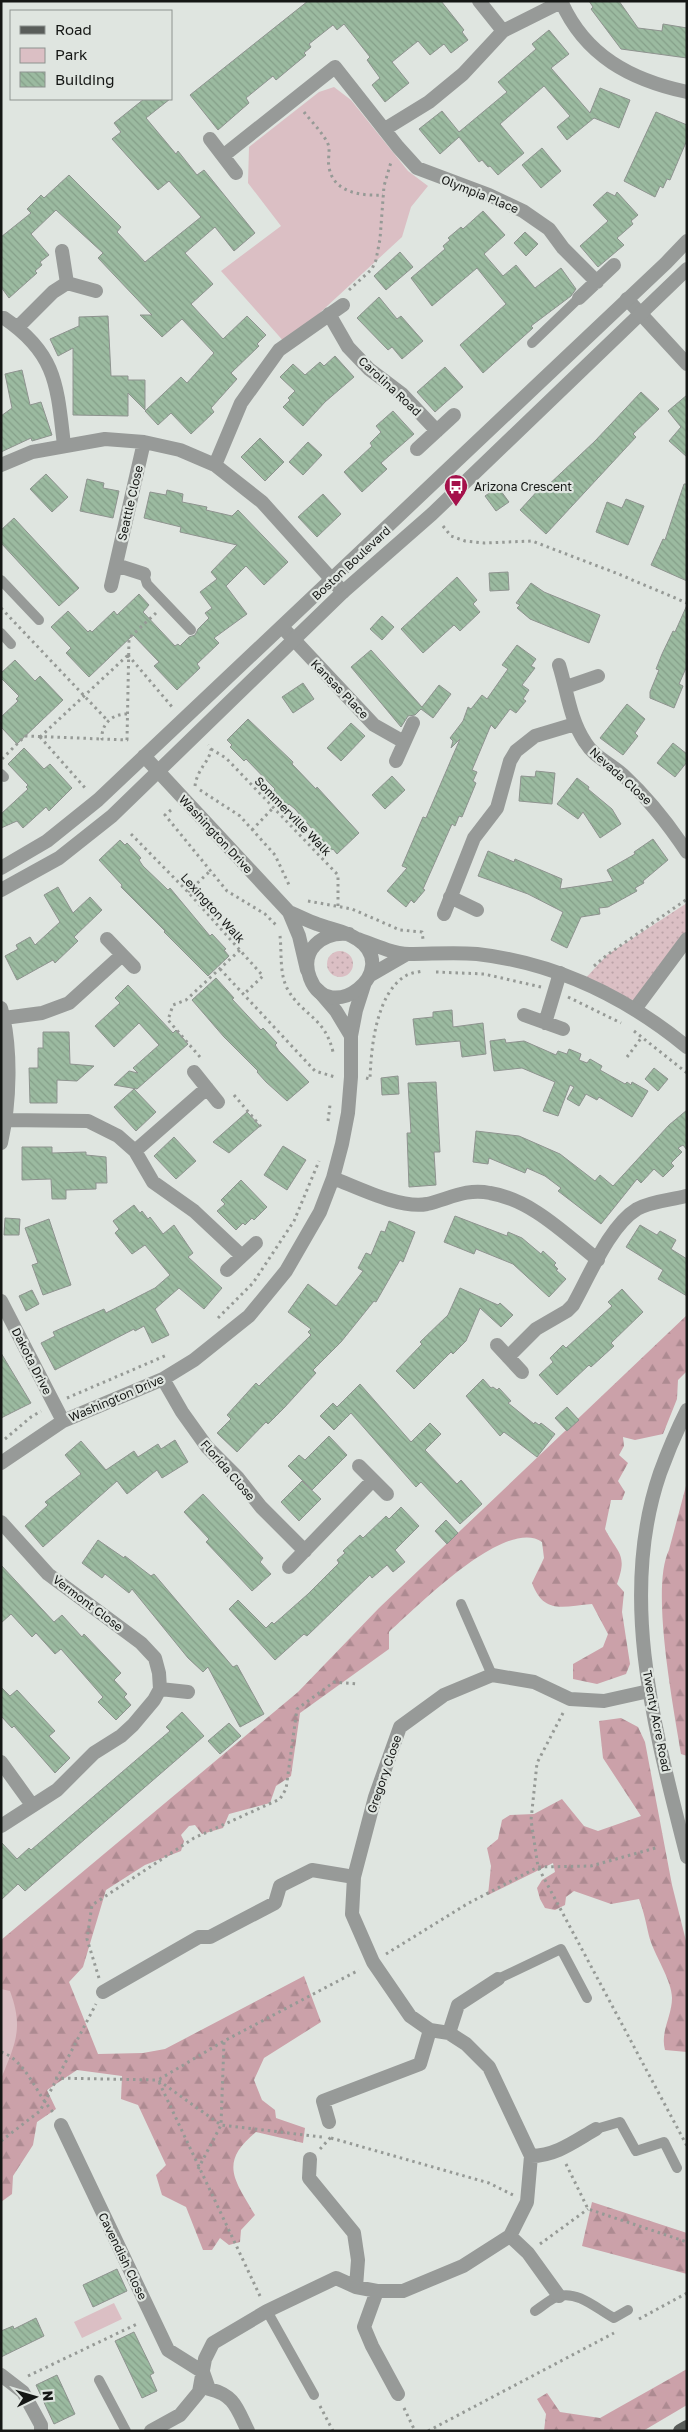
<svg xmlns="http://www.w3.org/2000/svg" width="688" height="2432" font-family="'Golos Text',sans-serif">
<defs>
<pattern id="grass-dots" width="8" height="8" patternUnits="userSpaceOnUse" patternTransform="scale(1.25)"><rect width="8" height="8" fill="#dbbfc4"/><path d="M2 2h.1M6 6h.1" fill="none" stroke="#bba3a8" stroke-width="1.8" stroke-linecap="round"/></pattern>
<pattern id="forest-firs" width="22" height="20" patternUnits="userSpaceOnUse" patternTransform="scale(1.25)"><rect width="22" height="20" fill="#cba1a9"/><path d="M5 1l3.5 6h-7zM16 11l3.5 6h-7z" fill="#ad8a91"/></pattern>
<pattern id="building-back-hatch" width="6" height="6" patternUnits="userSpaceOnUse" patternTransform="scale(1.25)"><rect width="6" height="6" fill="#9bbaa0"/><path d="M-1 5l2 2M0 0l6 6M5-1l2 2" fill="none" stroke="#859f89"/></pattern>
</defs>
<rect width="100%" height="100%" fill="#dfe5e0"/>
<!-- grass -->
<path fill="url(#grass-dots)" d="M687 903V939L635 1009 583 981 607 955Z
M327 964a13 13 0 1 1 26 0a13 13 0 1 1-26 0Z"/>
<!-- forest -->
<path fill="url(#forest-firs)" d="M687 1315V1371L678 1380 677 1399 663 1434 635 1440 623 1437 624 1446 619 1455 628 1463 618 1481 625 1492 622 1500H611L605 1529C618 1554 628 1554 617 1584L624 1592 622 1612 630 1664 626 1674 597 1684 573 1679V1664L603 1647 608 1634 592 1604C563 1606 544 1615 532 1583L544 1558 542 1542C506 1516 415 1609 389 1632V1649L300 1713 291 1776 276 1786 270 1803 229 1814 223 1828 202 1834 195 1825 189 1826 181 1835 184 1841 181 1851 145 1865 106 1890 83 1967 69 1982 98 2054 143 2053 165 2049 304 1976 321 2022 264 2058 254 2080 262 2100 275 2110 276 2118 305 2128 303 2143 256 2132C218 2163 235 2180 255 2215L241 2230 240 2242 229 2245 220 2238 212 2250H203L186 2207 162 2195 156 2175 166 2165 138 2105 121 2099 122 2076 77 2070 47 2090 56 2109 37 2122 33 2145 13 2176 12 2194 1 2202V1940L298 1692 379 1608Z
M687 1482V1756L681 1754C674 1710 650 1588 669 1550Z
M621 1718 638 1727 645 1742 672 1885 687 1945V2052L665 2050C660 2032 672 2016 672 1998 672 1980 654 1955 649 1936 646 1923 644 1912 639 1899L611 1904 574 1891 566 1897 565 1905 555 1910 545 1908 540 1899 537 1888 542 1880 555 1872 553 1863 488 1895 491 1866 487 1848 498 1839 502 1820 510 1815 534 1814 562 1799 584 1826 598 1831 641 1816 603 1758 599 1721Z
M592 2202 687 2233V2274L582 2246Z
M687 2369V2405L643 2431H544L546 2414 537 2399 547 2393 560 2412 600 2418Z"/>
<!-- park -->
<path fill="#dbbfc4" d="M334 87 351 100 408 171 428 186 411 207 402 237 286 344 221 271 281 226 248 183 249 147 319 92Z
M1 1989 10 1991C24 2029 15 2044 1 2079Z
M114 2303 122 2319 82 2338 74 2322Z"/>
<!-- building -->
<path fill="url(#building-back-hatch)" stroke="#8e938f" d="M308 1H441L464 30 462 32 468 40 451 53 444 44 430 55 418 41 392 62 409 83 385 102 372 85 380 78 367 60 370 57 344 24 337 30 333 25 309 44 311 47 304 53 306 55 276 80 273 76 246 98 249 103 218 130 190 95Z
M589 1H619L638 28 662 31 663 24 687 28V58L621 49 591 9 593 7Z
M549 30 569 54 551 68 590 113 600 88 630 100 619 128 594 118 567 140 557 127 570 116 544 86 500 124 524 153 498 175 490 166 488 167 482 160 479 162 459 137 440 154 419 129 442 111 459 132 507 92 498 82 536 49 532 44Z
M144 99H170L146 118 176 154 178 151 197 175 204 170 255 233 234 251 215 227 185 253 213 284 191 304 223 339 247 316 266 335 257 344 259 346 231 373 237 379 211 408 214 412 191 434 171 413 158 425 145 411 181 377 187 383 214 353 182 319 162 337 140 315H152L98 258 103 253 56 210 31 234 49 255 40 262 42 265 35 271 37 273 9 298 1 287V237L31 213 27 209 41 195 44 198 69 175 121 227 117 232 145 262 201 217 169 181 158 190 112 139 121 132 114 123Z
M656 112 687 125V140L670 180 667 179 663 188 660 186 655 197 624 181Z
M542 148 561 171 541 188 522 165Z
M607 192 615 196 617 192 638 215 631 221 633 224 617 238 624 245 598 267 580 246 608 221 593 205Z
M483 211 505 235 484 254 503 276 516 265 535 288 561 268 576 289 571 296 531 326 533 328 483 373 460 345 506 304 477 268 432 306 411 278 445 249 443 246 450 240 448 238 461 227 463 229Z
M525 232 538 244 526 256 514 243Z
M400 252 413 267 386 290 374 276Z
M379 297 397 319 401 316 423 341 402 359 392 347 388 350 357 318Z
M108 316 111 376H128V380H145V410L128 393V416L73 415V348L58 356 50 339 79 326V317Z
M335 356 354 377 325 402 303 426 283 407 290 400 288 398 295 391 280 377 293 364 305 375 320 362 324 366Z
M445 367 463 387 435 412 417 392Z
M22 370 30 405 41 402 52 435 32 441 31 438 1 452V416L12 408 5 374Z
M641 392 659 409 633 434 636 437 546 534 520 510 541 487 544 489 595 441Z
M687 395V457L669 441 681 427 668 411Z
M393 411 414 434 381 463 387 469 362 492 344 472 372 446 370 443 381 432 376 426Z
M260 438 284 462 265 481 241 457Z
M308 442 322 455 303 475 289 462Z
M46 474 68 497 52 512 30 489Z
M87 479 104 483 103 488 119 491 113 518 80 511Z
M684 484H687V581L651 565 663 539 665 540Z
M498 487 509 502 496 511 485 496Z
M167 490 183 494 182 502 207 507 206 510 232 516 238 510 288 562 264 585 246 566 226 586 247 614 214 638 219 643 197 664 200 668 177 690 154 666 159 662 133 635 89 677 66 653 71 648 51 627 68 611 88 632 90 630 92 632 114 611 117 615 139 594 149 605 143 612 175 646 178 644 180 646 189 637 195 635 198 629 209 618 205 613 212 608 200 592 217 579 211 572 237 545 180 532 181 527 144 518 150 492 166 495Z
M323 494 341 514 317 537 298 517Z
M626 499 644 506 628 545 596 532 607 502 622 508Z
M14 518 79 588 59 606 1 543V530Z
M508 572 509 590 490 591 489 573Z
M457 577 477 600 473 604 480 612 460 631 454 625 423 653 401 629Z
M531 583 544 592 600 615 589 643 530 619 517 608 520 605 516 603Z
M687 605V666L679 684 683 686 674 708 650 698V692L659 670 656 669 662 654 673 631 675 632Z
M382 616 394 627 382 640 370 629Z
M517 645 536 659 531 666 535 668 522 685 529 690 523 699 526 701 516 713 510 709 495 729 491 725 472 770 477 772 473 781 476 783 462 817 459 816 455 826 452 824 423 889 425 890 414 903 411 900 406 907 387 891 407 868 402 866 423 817 426 818 460 739 451 748 453 741 450 738 463 721 468 707 471 709 482 695 487 699 508 669 502 665Z
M371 650 422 707 439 685 451 694 433 718 421 709 415 715 408 716 401 727 351 667Z
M15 660 35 681 40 676 63 700 17 744 1 727V717L18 701 16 699 19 696 1 678V673Z
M303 683 314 699 293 713 282 697Z
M627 704 645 719 635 733 638 736 623 755 600 738Z
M248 719 293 762 292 764 316 789 317 787 359 833 337 854 333 849 331 851 295 809 289 804 287 806 273 792 275 789 246 759 244 761 230 747 232 745 227 740Z
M351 723 365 736 341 761 327 748Z
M673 743 687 754V762L675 777 657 763Z
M24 748 44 769 50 764 72 788 49 811 46 807 23 828 17 821 1 828V814L28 789 26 787 28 785 8 764Z
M536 771 555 773 552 804 519 801 521 776 535 777Z
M392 776 405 790 385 809 372 795Z
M577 778 589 787 588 789 612 809 621 824 600 838 583 812 578 819 557 804Z
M653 839 668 860 643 881 644 883 635 888 637 891 608 907 599 908 600 914 581 917 567 948 551 940 563 912 528 894 478 876 488 851 514 862 515 859 562 879 560 889 613 881 607 870 635 854 634 852Z
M120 840 125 845 127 843 141 858 139 860 143 866 168 890 170 888 210 936 212 934 226 949 224 950 229 956 208 976 164 932 165 931 121 887 122 885 99 860Z
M58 887 73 913 90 897 102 910 74 937 78 941 55 963 53 960 17 980 5 956 18 949 16 945 30 937 35 945 60 922 44 895Z
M216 978 234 998 232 999 261 1030 263 1028 277 1043 275 1045 279 1051 309 1082 287 1101 266 1082 257 1072 258 1071 224 1037 192 1000Z
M128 985 173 1033 176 1030 188 1044 137 1089 114 1085 129 1071 138 1073 133 1068 159 1045 139 1023 114 1047 95 1026 120 1003 115 998Z
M452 1010 453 1027 483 1023 486 1054 462 1057 460 1041 416 1045 413 1019 433 1017V1012Z
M43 1032H69L70 1064 94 1066 77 1081 57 1080V1103H30L29 1068H38V1048H43Z
M505 1039 506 1043 524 1041 556 1055 558 1051 567 1054 569 1049 581 1054 579 1060 587 1063 590 1059 602 1066 600 1070 625 1084 627 1082 631 1085 632 1082 648 1091 632 1117 599 1097 597 1100 586 1094 579 1106 567 1099 574 1087 570 1085 558 1116 543 1111 555 1082 522 1068 494 1071 490 1041Z
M654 1068 668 1079 658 1091 645 1079Z
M398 1076 399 1094 382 1095 381 1078Z
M436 1082 440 1152H434L436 1185 409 1187 407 1133H411L408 1083Z
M134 1089 156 1112 136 1131 114 1107Z
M687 1110V1150L683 1145 678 1148 682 1152 671 1163 674 1166 663 1177 654 1169 641 1183 637 1179 601 1224 558 1191 561 1188 545 1176 527 1168 525 1173 489 1158 488 1164 473 1162 476 1131 519 1136 560 1154 595 1181 600 1175 613 1186 669 1125Z
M247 1112 260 1126 229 1153 213 1142Z
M174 1137 196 1161 176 1179 154 1156Z
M283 1146 306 1160 287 1190 264 1175Z
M22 1147H52V1153L86 1152V1155L106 1157 107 1183H96V1189L66 1190V1199H52L51 1179 22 1180Z
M241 1180 267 1207 254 1220 252 1218 245 1225 243 1223 236 1230 217 1211 225 1204 221 1200Z
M134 1205 140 1213 142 1211 148 1219 150 1217 163 1234 174 1225 193 1253 188 1257 222 1288 204 1309 179 1288 155 1309 169 1335 152 1343 144 1326 135 1331 134 1329 55 1370 41 1343 55 1336 53 1332 104 1309 106 1313 155 1288 170 1275 145 1245 132 1254 115 1233 119 1229 113 1221Z
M455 1216 507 1236 508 1232 522 1238 541 1254 543 1251 556 1263 554 1265 558 1269 556 1270 566 1279 549 1297 513 1264 476 1249 474 1254 444 1242Z
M5 1218 20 1219 19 1235H4Z
M49 1219 71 1285 43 1295 32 1265 38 1263 25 1228Z
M389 1221 415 1232 403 1262 400 1260 376 1302 374 1301 341 1342 313 1370 316 1373 284 1408 268 1424 266 1422 237 1452 217 1433 231 1419 227 1415 256 1383 259 1386 311 1335 308 1332 311 1329 288 1312 308 1284 336 1306 363 1271 358 1268 366 1253 371 1255 381 1231 385 1232Z
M640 1225 657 1235 660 1231 676 1240 671 1249 687 1259V1296L658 1279 663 1270 626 1247Z
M460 1288 498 1305 500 1303 513 1315 501 1327 480 1308 466 1341 453 1354 451 1352 414 1389 396 1371 422 1344 420 1342 448 1315Z
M622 1289 643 1312 611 1343 614 1346 591 1367 589 1365 557 1395 539 1375 553 1362 550 1358 563 1345 566 1348 612 1306 608 1302Z
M32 1290 39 1304 26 1311 19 1296Z
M1 1353 31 1403 1 1418Z
M483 1379 491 1388 493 1387 497 1390 499 1388 511 1401 508 1403 534 1424 535 1422 539 1425 541 1423 555 1434 537 1457 504 1432 500 1436 466 1396Z
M360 1384 411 1442 430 1423 441 1434 425 1450 457 1484 461 1480 482 1504 460 1524 421 1482 416 1487 351 1413 334 1430 320 1416 333 1403 337 1407Z
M567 1407 579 1420 567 1431 555 1418Z
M329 1436 347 1455 312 1490 288 1466 299 1455 305 1460Z
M175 1440 188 1462 162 1478 157 1470 127 1494 117 1481 43 1547 25 1526 48 1505 45 1502 81 1474 65 1455 81 1441 106 1470 134 1451 138 1457 158 1444 161 1449Z
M302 1481 321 1499 299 1521 281 1502Z
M203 1494 263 1558 260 1562 271 1574 252 1591 206 1542 209 1539 184 1512Z
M401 1507 419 1526 395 1550 405 1562 393 1572 387 1565 372 1578 370 1575 307 1636 304 1634 275 1660 229 1609 238 1600 266 1628 272 1622 274 1624 308 1594 339 1563 337 1560 345 1553 343 1551 360 1535 363 1538 386 1516 389 1519Z
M446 1520 458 1533 447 1544 435 1531Z
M98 1540 124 1558 125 1556 151 1576 154 1574 233 1667 237 1665 264 1714 240 1727 208 1667 203 1672 188 1658 132 1589 129 1593 105 1574 102 1578 82 1563Z
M1 1565 54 1622 62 1615 82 1637 84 1634 121 1673 114 1680 127 1694 124 1697 131 1705 116 1720 98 1702 103 1697 61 1649 55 1654 36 1633 32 1637 11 1614 1 1623Z
M1 1687 10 1696 17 1690 55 1731 49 1736 70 1758 55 1773 14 1726 12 1728 1 1716Z
M182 1712 204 1736 25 1891 18 1884 1 1900V1842L17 1859 29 1848 31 1850 170 1731 166 1727Z
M229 1723 241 1736 220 1754 208 1741Z
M117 2269 127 2291 93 2307 83 2285Z
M36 2318 44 2336 1 2357V2331L13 2326 14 2329Z
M134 2332 154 2373 150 2375 157 2391 142 2398 115 2341Z
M57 2375 75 2414 54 2424 36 2385Z"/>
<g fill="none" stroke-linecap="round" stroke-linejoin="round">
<!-- path -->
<path stroke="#969a96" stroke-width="3" stroke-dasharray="2.5 4" stroke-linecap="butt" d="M304 112C311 121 320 130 326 140 332 149 327 157 329 167 333 193 362 196 383 195
M349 290 372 269 376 260 380 239 384 186 391 162
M443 526 451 536 465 541 484 543 532 541 616 573 687 603
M1 608 108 721
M128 655 173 708
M127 714C112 714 101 724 102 739L127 740 129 638 156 613
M40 737 128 655
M40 737 86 789
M211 749 226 758 338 875V907
M2 759 25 736 102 739
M195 786C197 769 210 761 211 749L208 745
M200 790 240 816 275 855 290 887
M171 810 165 815 227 891 265 914 276 925
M252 830 273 808
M131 834 188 892 263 976 244 994
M188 892 210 871
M308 901 352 909 400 930 422 932 423 939
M280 936C282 953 279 974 288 990 303 1016 325 1017 333 1052
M594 966 607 955 687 899
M220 969 315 1071 335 1077
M436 972 484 974 541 987
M568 997 621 1023
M634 1031 687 1073
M200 1057 168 1020 173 1005 186 1000 240 950
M627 1057 642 1037
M366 1078 370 1079C371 1048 376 992 407 975 411 973 418 972 423 971
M234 1095 262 1128
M328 1121 330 1105
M218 1318 253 1283 294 1221 319 1161
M67 1398 167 1355
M5 1439 31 1417 41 1411
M563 1713 537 1763 531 1820 538 1867 687 2146
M386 1954 467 1904 538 1867 591 1866 659 1847
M99 1978 87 1939 92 1905 194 1838 280 1799 286 1789 297 1709 334 1682 358 1684
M1 2052C26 2060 36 2094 53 2112
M55 2078 158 2080 221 2125 322 2137
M331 2138 489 2183 513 2195
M1 2141 40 2111 96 2004
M320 2149 331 2137
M566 2164 588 2209 687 2242
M198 2169 221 2125 224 2042
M540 2244 588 2209
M260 2296 158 2080 224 2041 359 1970
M639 2319 687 2293
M28 2376 137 2324
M320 2406 333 2431
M404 2408 415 2431
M428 2431 614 2333"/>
<!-- service -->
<path stroke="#979a98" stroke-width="10" d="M532 343 579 298
M144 574 147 584 191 630
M1 580 39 620
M1 633 11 644
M1 774 4 777
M461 1604 492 1675
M498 1979 561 1949 587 1998
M596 2129 620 2122 636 2151 664 2142 677 2168
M267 2311 314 2395
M535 2311C542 2307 551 2298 559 2296 579 2291 597 2309 614 2318L628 2310
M99 2380 126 2431"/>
<!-- minor -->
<path stroke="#979a98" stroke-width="14" d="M479 1 503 31
M561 1C585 56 631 80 687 92
M385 129 429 102 463 74 503 31 561 2
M210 139 236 173
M223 156 335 67 398 147 417 168 489 195 523 211 549 229 563 248 597 282
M62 251 67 283 96 291
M579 298 614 265
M627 299 687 364
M329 314 348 347 369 369 402 394 437 431
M4 318C57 354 57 386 64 445
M18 327 53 292 67 283
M417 449 454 415
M1 465 32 452 105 439 144 442 180 450 215 465 262 502 343 592
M215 465 241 403 279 350 343 305
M116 565 144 574
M111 586 144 442
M282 627 374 725 404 742
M559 665C567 690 570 720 585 742 594 757 610 763 623 775 649 799 667 822 687 852
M566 687 598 676
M396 761 413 723
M450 897 477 910
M444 914 474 838 497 808 510 761 516 751 535 736 575 724
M107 939 134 967
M318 990 336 1011 351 1036
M1 1008C12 1048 10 1103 1 1143
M635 1009 687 939
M524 1015 563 1029
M4 1018 42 1013 69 1003 122 955
M545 1023 560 973
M194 1072 218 1102
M6 1120 88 1121 118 1136 135 1151 153 1182 194 1211 242 1256
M135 1151 207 1088
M333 1178C359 1188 400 1209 427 1204 449 1199 466 1188 490 1193 532 1200 565 1234 598 1260
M227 1270 256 1243
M1 1301 63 1421
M497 1345 522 1372
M508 1357 536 1329 567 1311 573 1305C589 1277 609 1226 637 1209 651 1201 671 1200 686 1196
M163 1379 182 1412 207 1447 238 1478 261 1507 305 1551
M1 1463 63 1421 163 1379 194 1360 249 1316 286 1271 320 1212 333 1178 342 1144 348 1113 351 1077V1036L356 1010 364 985
M359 1466 387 1494
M1 1522 48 1574 141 1643 155 1658 159 1673 160 1689 188 1692
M289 1567 373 1480
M1 1762 32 1805
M1 1826 57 1790 94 1753 121 1736 133 1725 154 1700 160 1689
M103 1992 199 1937H210L275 1903 280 1886 312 1870 354 1877
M449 2033 458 2005 498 1979
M329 2122 323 2101 420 2064 430 2030
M61 2125 168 2350 203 2372 209 2389C235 2395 237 2409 248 2431
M531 2156C556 2156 575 2141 596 2129
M310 2159 309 2178 354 2233 358 2260 356 2287
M510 2236 528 2253 559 2296
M377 2291 364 2327 372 2346 398 2394
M1 2375 23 2392 41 2425V2431
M151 2431 180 2415 199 2392 205 2359 213 2343 267 2311 336 2278 356 2287 377 2291H403L463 2266 510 2236 527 2202 531 2156 489 2067 466 2044 449 2033 430 2030 410 2016 373 1962 352 1914 354 1877 375 1797 400 1727 444 1695 492 1675 534 1682 570 1699 604 1701 649 1691"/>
<!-- tertiary -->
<path stroke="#979a98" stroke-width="14" d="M144 756 289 912 299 936 307 970
M1 868 47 841 98 800 666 263 687 241
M1 890 59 858 112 816 343 592 432 514 687 269
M289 912C299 916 308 921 317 924 330 929 346 931 357 939 404 970 329 1028 310 978 299 950 323 931 349 934
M358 939C374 945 391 953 409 954 432 954 454 952 477 954 556 963 626 997 687 1047
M369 976 407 954
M687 1410C677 1430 668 1451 660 1473 617 1598 656 1734 687 1857"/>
<!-- primary -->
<path stroke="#595d5a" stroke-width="14" d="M680 2431 687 2427"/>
</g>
<!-- icons -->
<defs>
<g id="bus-pin" transform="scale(1.25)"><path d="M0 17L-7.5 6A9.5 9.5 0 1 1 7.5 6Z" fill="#a5114b" stroke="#dfe5e0"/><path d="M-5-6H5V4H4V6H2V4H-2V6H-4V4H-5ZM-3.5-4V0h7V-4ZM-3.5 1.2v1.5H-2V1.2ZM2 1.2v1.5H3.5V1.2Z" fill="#fff"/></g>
</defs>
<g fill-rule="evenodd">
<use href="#bus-pin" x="456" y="486"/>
</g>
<g text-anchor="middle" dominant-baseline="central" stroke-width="4.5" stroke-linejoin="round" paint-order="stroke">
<!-- street labels -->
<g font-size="12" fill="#151715" stroke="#dfe5e0">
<text transform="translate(480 194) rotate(22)">Olympia Place</text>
<text transform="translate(390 386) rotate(43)">Carolina Road</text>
<text transform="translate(130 503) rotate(-77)">Seattle Close</text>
<text transform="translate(351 563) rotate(-43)">Boston Boulevard</text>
<text transform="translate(340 689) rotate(46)">Kansas Place</text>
<text transform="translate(621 776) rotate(42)">Nevada Close</text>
<text transform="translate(293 816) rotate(46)">Sommerville Walk</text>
<text transform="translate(216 834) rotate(47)">Washington Drive</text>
<text transform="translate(213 908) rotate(48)">Lexington Walk</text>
<text transform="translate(32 1361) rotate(63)">Dakota Drive</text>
<text transform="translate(116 1398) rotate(-23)">Washington Drive</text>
<text transform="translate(228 1470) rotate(49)">Florida Close</text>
<text transform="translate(88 1603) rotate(37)">Vermont Close</text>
<text transform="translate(657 1721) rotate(79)">Twenty Acre Road</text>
<text transform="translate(384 1774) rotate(-71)">Gregory Close</text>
<text transform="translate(123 2256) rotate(64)">Cavendish Close</text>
</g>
<!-- poi labels -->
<g font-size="12" fill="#151715" stroke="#dfe5e0" text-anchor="start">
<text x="474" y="486">Arizona Crescent</text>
</g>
</g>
<!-- border -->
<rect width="688" height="2432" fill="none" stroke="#151715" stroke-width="5"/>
<!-- legend -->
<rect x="10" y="10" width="162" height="90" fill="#dfe5e0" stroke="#8e938f"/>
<rect x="20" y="26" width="25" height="8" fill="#595d5a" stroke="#8e938f"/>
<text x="55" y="35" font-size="15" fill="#151715">Road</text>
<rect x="20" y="48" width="25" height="15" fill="#dbbfc4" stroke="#8e938f"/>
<text x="55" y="60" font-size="15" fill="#151715">Park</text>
<rect x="20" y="72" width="25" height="15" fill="url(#building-back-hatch)" stroke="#8e938f"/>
<text x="55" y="85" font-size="15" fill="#151715">Building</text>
<!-- north arrow -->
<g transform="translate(35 2397) rotate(85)" stroke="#dfe5e0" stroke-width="4" paint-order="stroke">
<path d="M0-4L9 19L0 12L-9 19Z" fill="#151715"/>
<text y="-8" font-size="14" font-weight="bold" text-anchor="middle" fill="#151715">N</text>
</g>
</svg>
